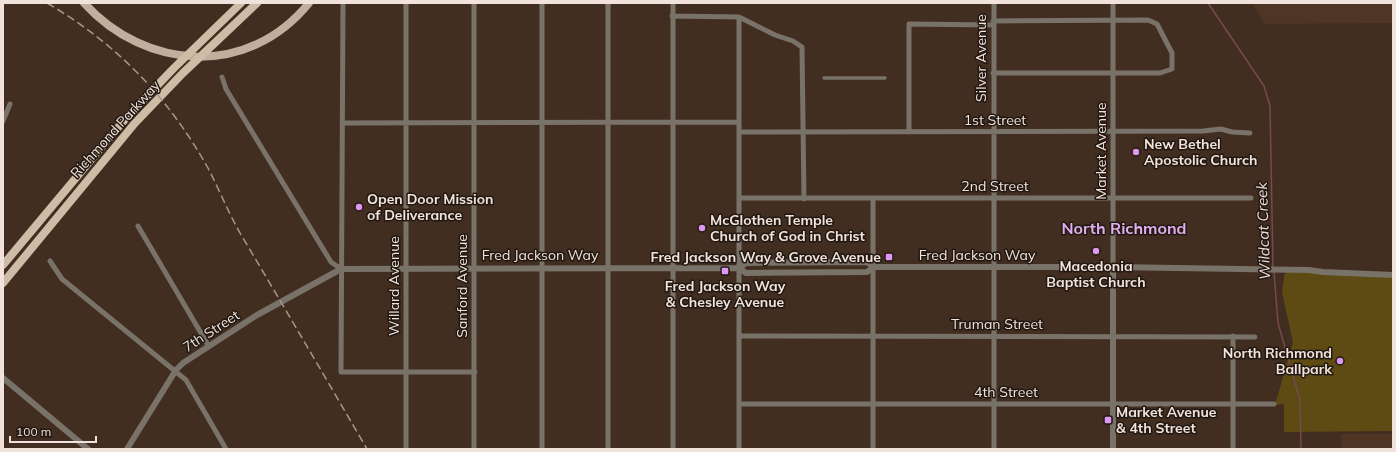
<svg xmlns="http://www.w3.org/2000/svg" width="1396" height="452" font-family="Mulish,sans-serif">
<rect width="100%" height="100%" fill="#422e20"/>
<!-- built -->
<path fill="#4f3524" d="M1252 3H1393V23L1265 24Z
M1341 434H1393V449H1342Z"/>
<!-- green -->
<path fill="#5d4b13" d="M1285 272 1393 275V431L1284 432V404L1275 405 1293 342 1282 292Z"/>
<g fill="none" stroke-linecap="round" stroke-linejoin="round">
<!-- stream -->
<path stroke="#774950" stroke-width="1.5" d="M1208 3 1264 86 1270 106 1273 268
M1274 272 1278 323 1300 400 1301 449"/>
<!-- pedestrian -->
<path stroke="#797268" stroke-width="3.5" d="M824 78H885"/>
<!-- minor -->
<path stroke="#797268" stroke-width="5" d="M343 3 341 372H475
M542 3V449
M994 3V449
M672 16 739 17 775 35 793 41 802 47 804 199
M993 73H1160L1172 69V53L1157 24 1148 20 993 21
M222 77 226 89 331 262 341 269
M3 121 10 104
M342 123 739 122
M739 132 1203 131 1221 129 1232 132 1250 133
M909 132V24L993 25
M739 198H1251
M873 199V449
M138 226 208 345
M50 261 62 279 186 380 226 449
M1113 267V3
M739 336 1255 337
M1233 336V449
M739 404H1274
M406 449V3
M474 449V3
M608 449V3
M673 449V3
M739 449V17"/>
<!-- tertiary -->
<path stroke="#797268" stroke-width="6" d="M1113 267V449
M739 268 746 273 867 272 874 267H1113L1309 270 1323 272 1393 275
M3 378 88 449
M127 449 176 370 183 363 257 315 341 269 739 268 746 263 867 262 874 267"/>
<!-- primary -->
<path stroke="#bfaf9c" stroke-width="8" d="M84 3C146 71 248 78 309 3"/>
<!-- trunk -->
<path stroke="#cdbca6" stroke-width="8" d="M3 265 126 118 174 68 241 3
M3 283 135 123 183 73 257 3"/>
<!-- rail -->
<path stroke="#a6968b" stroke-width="1.5" stroke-dasharray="8 4" stroke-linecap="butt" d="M47 3C117 44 168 97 208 168 219 189 228 212 240 233 283 305 325 377 367 449"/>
</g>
<!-- markers -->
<g fill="#df98f1" stroke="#221812" stroke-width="1.5">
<circle cx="1136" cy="152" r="4"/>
<circle cx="359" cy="207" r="4"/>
<circle cx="702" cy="228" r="4"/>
<circle cx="1096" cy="251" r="4"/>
<rect x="885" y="253" width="8" height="8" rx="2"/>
<rect x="721" y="267" width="8" height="8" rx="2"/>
<circle cx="1340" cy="361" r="4"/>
<rect x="1104" y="416" width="8" height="8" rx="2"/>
</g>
<g text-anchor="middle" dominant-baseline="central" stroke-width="3" stroke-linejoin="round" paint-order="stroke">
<!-- street labels -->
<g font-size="14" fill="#f1e3db" stroke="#221812">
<text transform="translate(981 58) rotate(-90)">Silver Avenue</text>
<text x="995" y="120">1st Street</text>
<text transform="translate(115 129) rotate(-48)">Richmond Parkway</text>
<text transform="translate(1101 151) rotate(-90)">Market Avenue</text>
<text x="995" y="186">2nd Street</text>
<text x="540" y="255">Fred Jackson Way</text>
<text x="977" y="255">Fred Jackson Way</text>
<text transform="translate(394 286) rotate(-90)">Willard Avenue</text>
<text transform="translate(462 286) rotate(-90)">Sanford Avenue</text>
<text x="997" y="324">Truman Street</text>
<text transform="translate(211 331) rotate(-33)">7th Street</text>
<text x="1006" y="392">4th Street</text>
</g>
<!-- poi labels -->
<g font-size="14" font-weight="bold" fill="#f1e3db" stroke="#221812" text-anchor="start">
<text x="1144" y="144">New Bethel<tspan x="1144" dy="16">Apostolic Church</tspan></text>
<text x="367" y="199">Open Door Mission<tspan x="367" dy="16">of Deliverance</tspan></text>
<text x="710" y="220">McGlothen Temple<tspan x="710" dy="16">Church of God in Christ</tspan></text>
<text x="881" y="257" text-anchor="end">Fred Jackson Way &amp; Grove Avenue</text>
<text x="1096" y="266" text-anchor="middle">Macedonia<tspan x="1096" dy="16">Baptist Church</tspan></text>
<text x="725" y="286" text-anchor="middle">Fred Jackson Way<tspan x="725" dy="16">&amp; Chesley Avenue</tspan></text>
<text x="1332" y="353" text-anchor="end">North Richmond<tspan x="1332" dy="16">Ballpark</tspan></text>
<text x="1116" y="412">Market Avenue<tspan x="1116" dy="16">&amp; 4th Street</tspan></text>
</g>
<!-- water labels -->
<g font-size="15" font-style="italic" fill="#efd6d7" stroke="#221812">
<text transform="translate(1263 231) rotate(-92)">Wildcat Creek</text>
</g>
<!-- quarter labels -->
<g font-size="16" font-weight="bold" fill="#dfaeec" stroke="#221812">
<text x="1124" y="228">North Richmond</text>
</g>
</g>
<!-- border -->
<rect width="1396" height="452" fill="none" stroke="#f1e3db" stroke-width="8"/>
<!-- scale -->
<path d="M10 436v6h86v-6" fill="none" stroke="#f1e3db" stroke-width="2"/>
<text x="16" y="436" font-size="12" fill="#f1e3db" stroke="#221812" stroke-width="3" paint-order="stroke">100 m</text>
</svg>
